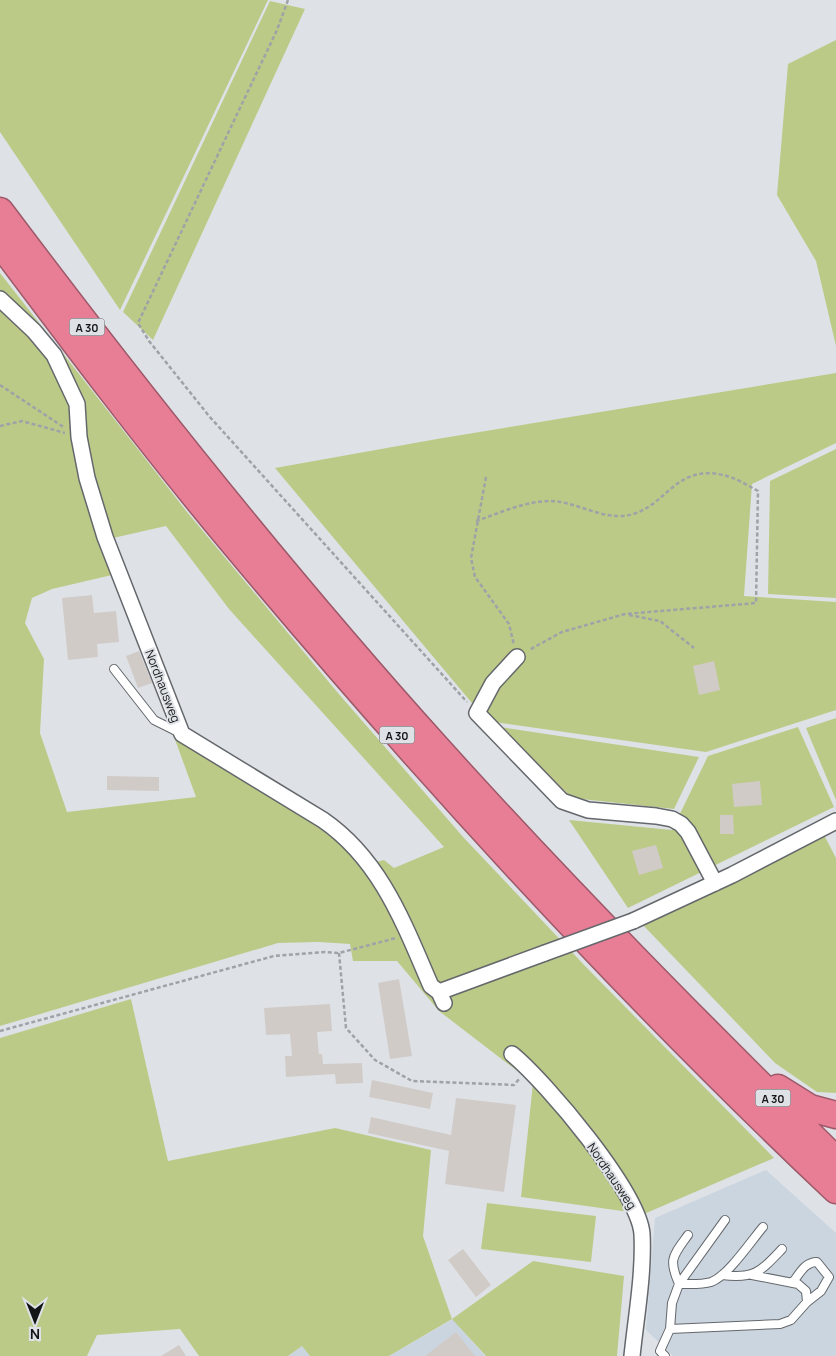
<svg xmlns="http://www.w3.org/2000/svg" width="836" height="1356" font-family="Manrope,sans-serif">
<rect width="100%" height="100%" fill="#dee2e7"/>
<!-- built -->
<path fill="#cbd5df" d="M766 1170 836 1233V1356H673L646 1330 655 1218Z
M453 1319 485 1356H389Z
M302 1346 310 1356H288Z"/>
<!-- green -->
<path fill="#bbcb87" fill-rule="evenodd" d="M0 0H268L120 310 0 132Z
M270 1 305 9 153 340 123 312Z
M836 40V346L816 261 777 195 788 64Z
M0 273 187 512 338 693 464 838 587 968 774 1158 644 1214 521 1197 533 1083 439 1011 397 961H353L350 944 318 942 278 943 0 1026ZM92 524 113 538 166 526 229 609 444 847 394 868 384 860 361 866 332 833 173 734 196 797 67 812 40 733 44 659 25 623 32 598 52 589 112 575Z
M836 373V443L752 484 744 596 836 602V710L706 752 487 721 275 468 437 439Z
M836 449V598L768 594 770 481Z
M836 718V800L806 728Z
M500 727 699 757 674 809 572 798Z
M798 727 834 807 628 908 569 820 672 830 708 756Z
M823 833 836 858V1093L817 1092 775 1063 642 924Z
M131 999 168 1161 335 1128 431 1150 423 1236 452 1319 533 1261 624 1276 617 1356H486L452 1319 389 1356H310L302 1346 288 1356H199L180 1329 97 1335 87 1356H0V1038Z
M487 1203 596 1216 591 1262 481 1249Z"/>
<!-- building -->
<path fill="#d1cbc8" d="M92 595 94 613 116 611 119 642 97 644 98 657 68 660 62 598Z
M139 651 152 683 138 688 126 656Z
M714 661 720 690 699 695 693 666Z
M107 776 159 777V791L107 790Z
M760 781 762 805 734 807 732 784Z
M720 815H733L734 834H720Z
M656 845 663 868 639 875 632 851Z
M399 979 412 1056 390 1059 378 983Z
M330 1004 332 1031 317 1032 319 1054H322L323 1064 362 1063 363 1083 336 1084 335 1074 286 1077 285 1056H292L290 1034 266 1035 264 1008Z
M372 1080 433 1093 430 1109 369 1097Z
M456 1098 516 1105 504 1192 445 1184 449 1151 368 1133 371 1117 451 1135Z
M463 1249 491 1285 476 1297 448 1260Z
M456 1332 475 1356H425Z
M179 1345 186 1356H161Z"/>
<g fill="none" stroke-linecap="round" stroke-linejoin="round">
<!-- lane casing -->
<g stroke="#64686c" stroke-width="10">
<path id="lane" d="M114 669 154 720 180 733
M688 1235C673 1256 668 1259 679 1284 690 1284 701 1285 711 1282 728 1276 751 1241 763 1227
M722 1275C755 1279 760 1272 782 1249
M793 1282C800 1273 805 1262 817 1262L829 1277 821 1291 807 1302
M670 1329 780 1324 791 1320 807 1302 806 1291 798 1284 752 1275
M665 1356 660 1351 670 1329 672 1303 679 1284 725 1220"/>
</g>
<!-- street casing -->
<g stroke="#64686c" stroke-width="18">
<path id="street" d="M0 299 34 331 54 355 77 404 79 437 87 478 105 537 182 734 323 820C381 860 404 924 431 986L439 992 444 1003
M517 657 493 683 477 713 562 801 588 810 656 816 672 819 681 824 688 832 715 883
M633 921 732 875 836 821
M439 992 545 953
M512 1054C546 1082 639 1192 642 1234 644 1274 636 1317 632 1356"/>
</g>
<!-- highway casing -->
<g stroke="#9d5969" stroke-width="29">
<path id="highway" d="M0 211C139 396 283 577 438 749 566 891 700 1026 836 1160
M0 243C75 343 150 443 230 539 420 767 620 986 836 1190
M778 1088 810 1108 836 1115"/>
</g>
<!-- path -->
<path stroke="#9fa2a6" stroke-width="2.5" stroke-dasharray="4 2.5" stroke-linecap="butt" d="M288 0 277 30 138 323 149 341 209 416 467 702
M0 385 65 428
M0 426 22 421 65 433
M486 477 471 558 475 577 509 624 514 645
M476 521C500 513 525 501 550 501 573 501 597 517 621 516 665 514 671 463 723 475 734 477 747 485 758 491L756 603 625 614 562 632 529 650
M629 615 660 621 694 648
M339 953 346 1028 375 1060 412 1081 514 1085 520 1078
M0 1031 274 956 325 952 339 953 396 938"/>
<!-- lane -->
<use href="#lane" stroke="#fff" stroke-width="8"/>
<!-- street -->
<use href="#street" stroke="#fff" stroke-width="15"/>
<!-- highway -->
<use href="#highway" stroke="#e87e95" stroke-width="26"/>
<!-- street-bridge casing -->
<g stroke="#64686c" stroke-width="18" stroke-linecap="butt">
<path id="street-bridge" d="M545 953 633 921"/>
</g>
<!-- street-bridge -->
<use href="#street-bridge" stroke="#fff" stroke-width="15"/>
</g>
<g text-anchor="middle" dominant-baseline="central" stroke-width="4" stroke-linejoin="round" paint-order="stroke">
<!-- shield labels -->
<g fill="#dee2e7" stroke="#505255" stroke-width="1">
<rect x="69.5" y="318.5" width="35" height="17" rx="4"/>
<rect x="379.5" y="726.5" width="35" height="17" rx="4"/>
<rect x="755.5" y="1089.5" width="35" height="17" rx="4"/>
</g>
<g font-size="11" font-weight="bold" fill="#131516">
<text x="87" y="327">A 30</text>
<text x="397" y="735">A 30</text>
<text x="773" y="1098">A 30</text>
</g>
<!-- street labels -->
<g font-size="12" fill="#131516" stroke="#dee2e7">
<text transform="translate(163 686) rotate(69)">Nordhausweg</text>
<text transform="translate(612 1176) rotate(56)">Nordhausweg</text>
</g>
</g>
<!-- north arrow -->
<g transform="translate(35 1321) rotate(180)" stroke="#dee2e7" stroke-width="4" paint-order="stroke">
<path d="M0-4L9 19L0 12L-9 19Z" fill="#131516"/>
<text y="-8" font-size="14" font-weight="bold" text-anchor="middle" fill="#131516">N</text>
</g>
</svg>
